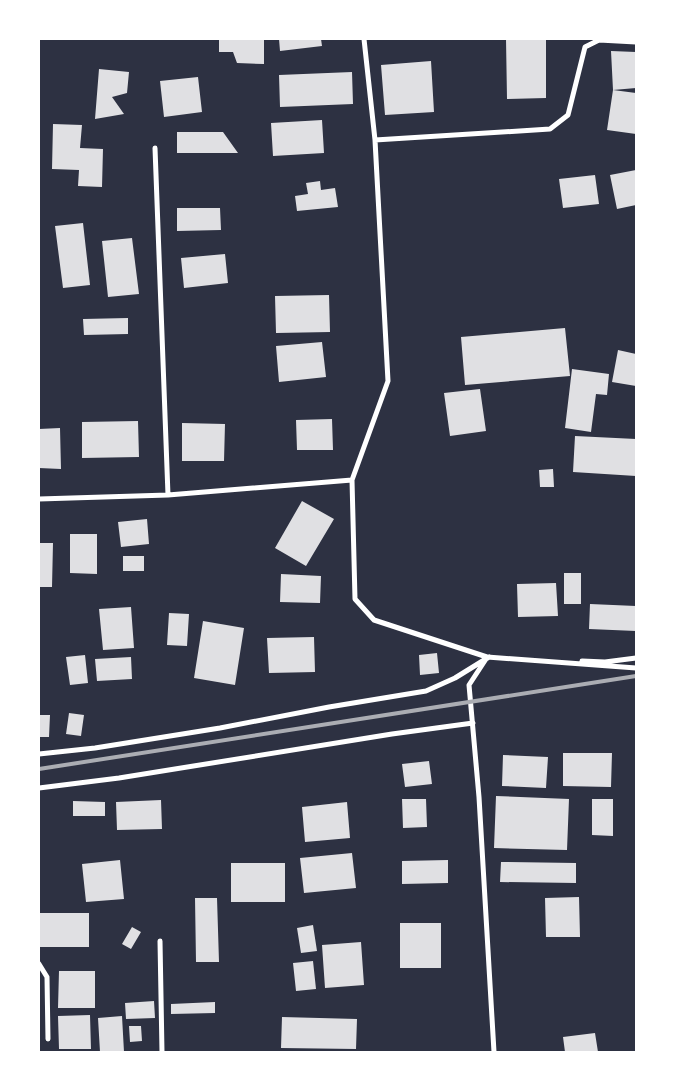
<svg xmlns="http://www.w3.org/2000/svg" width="675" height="1091" font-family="Raleway,sans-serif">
<rect width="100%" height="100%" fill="#2d3142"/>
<!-- building -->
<path fill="#e0e0e3" d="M219 39H264V64L237 63 233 52H219Z
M279 39H321L322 46 280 51Z
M506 39H546V98L507 99Z
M611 51 636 52V88L613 90Z
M431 61 434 112 385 115 381 65Z
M99 69 129 72 127 93 112 97 124 114 95 119Z
M352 72 353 104 280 107 279 75Z
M198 77 202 112 164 117 160 81Z
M613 90 636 93V134L607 130Z
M322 120 324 153 273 156 271 123Z
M53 124 82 125 80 148 103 149 102 187 78 186 79 170 52 169Z
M177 132H223L238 153H177Z
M636 170V205L617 209 610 175Z
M595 175 599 204 563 208 559 179Z
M320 181 321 190 335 188 338 207 297 211 295 196 308 194 306 183Z
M177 208H220L221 230 177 231Z
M83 223 90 285 63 288 55 226Z
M132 238 139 294 108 297 102 241Z
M225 254 228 283 184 288 181 258Z
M329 295 330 332 276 333 275 296Z
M128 318V334L84 335 83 319Z
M565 328 570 376 465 385 461 337Z
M322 342 326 377 279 382 276 346Z
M618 350 636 354V386L612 382Z
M572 369 609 374 607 395 596 394 591 432 565 428Z
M480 389 486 431 450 436 444 393Z
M332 419 333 450H297L296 420Z
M138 421 139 457 82 458V422Z
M182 423 225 424 224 461H182Z
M60 428 61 469 39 468V429Z
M575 436 636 439V476L573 472Z
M553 469 554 487H540L539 470Z
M302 501 334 519 306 566 275 548Z
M147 519 149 544 121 547 118 522Z
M70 534H97V574L70 573Z
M39 543H53L52 587H39Z
M123 556H144V571H123Z
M564 573H581V604H564Z
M281 574 321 576 320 603 280 602Z
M556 583 558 616 518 617 517 584Z
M590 604 636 606V631L589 629Z
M131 607 134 648 103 650 99 609Z
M169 613 189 614 187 646 167 645Z
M203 621 244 628 235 685 194 678Z
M314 637 315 672 269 673 267 638Z
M437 653 439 673 420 675 419 655Z
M85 655 88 683 70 685 66 657Z
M131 657 132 679 97 681 95 659Z
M69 713 84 715 81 736 66 734Z
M39 715H50L49 737H39Z
M563 753H612L611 787 563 786Z
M503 755 548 757 546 788 502 786Z
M429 761 432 784 405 787 402 764Z
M496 796 569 799 567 850 494 848Z
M402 799H426L427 827 403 828Z
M592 799H613V836L592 835Z
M161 800 162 829 117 830 116 802Z
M73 801 105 802V816H73Z
M347 802 350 838 305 842 302 807Z
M352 853 356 888 304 893 300 858Z
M120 860 124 899 86 902 82 864Z
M448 860V883L402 884V861Z
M501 862 576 863V883L500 882Z
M231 863H285V902H231Z
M579 897 580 937H546L545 898Z
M195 898H217L219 962H196Z
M39 913H89V947H39Z
M400 923H441V968H400Z
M313 925 317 951 301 953 297 928Z
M132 927 141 932 131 949 122 944Z
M361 942 364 985 325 988 322 945Z
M313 961 316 989 296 991 293 963Z
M59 971H95V1008H58Z
M154 1001 155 1018 126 1019 125 1003Z
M215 1002V1013L171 1014V1004Z
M90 1015 91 1049H59L58 1016Z
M122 1016 124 1052H100L98 1018Z
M282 1017 357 1019 356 1049 281 1048Z
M129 1026H141L142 1041 130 1042Z
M595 1033 598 1052H565L563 1037Z"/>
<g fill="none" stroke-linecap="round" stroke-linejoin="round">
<!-- minor -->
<path stroke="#fff" stroke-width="5" d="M364 39 375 140 388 381 352 480 355 599 374 620 487 657 636 668
M375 140 550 129 568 115 585 47 599 40 636 42
M155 148 168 495
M39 499 168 495 352 480
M486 659 469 685 479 797 494 1052
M582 661 605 662 636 658
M39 754 95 748 220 728 329 707 426 691 455 678 489 657
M39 788 119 778 392 734 473 723
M160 941 162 1052
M39 964 47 977 48 1039"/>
<!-- rail -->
<path stroke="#abadb3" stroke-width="4" d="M39 769 636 676"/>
</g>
<!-- border -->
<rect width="675" height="1091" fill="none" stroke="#ffffff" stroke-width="80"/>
</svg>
